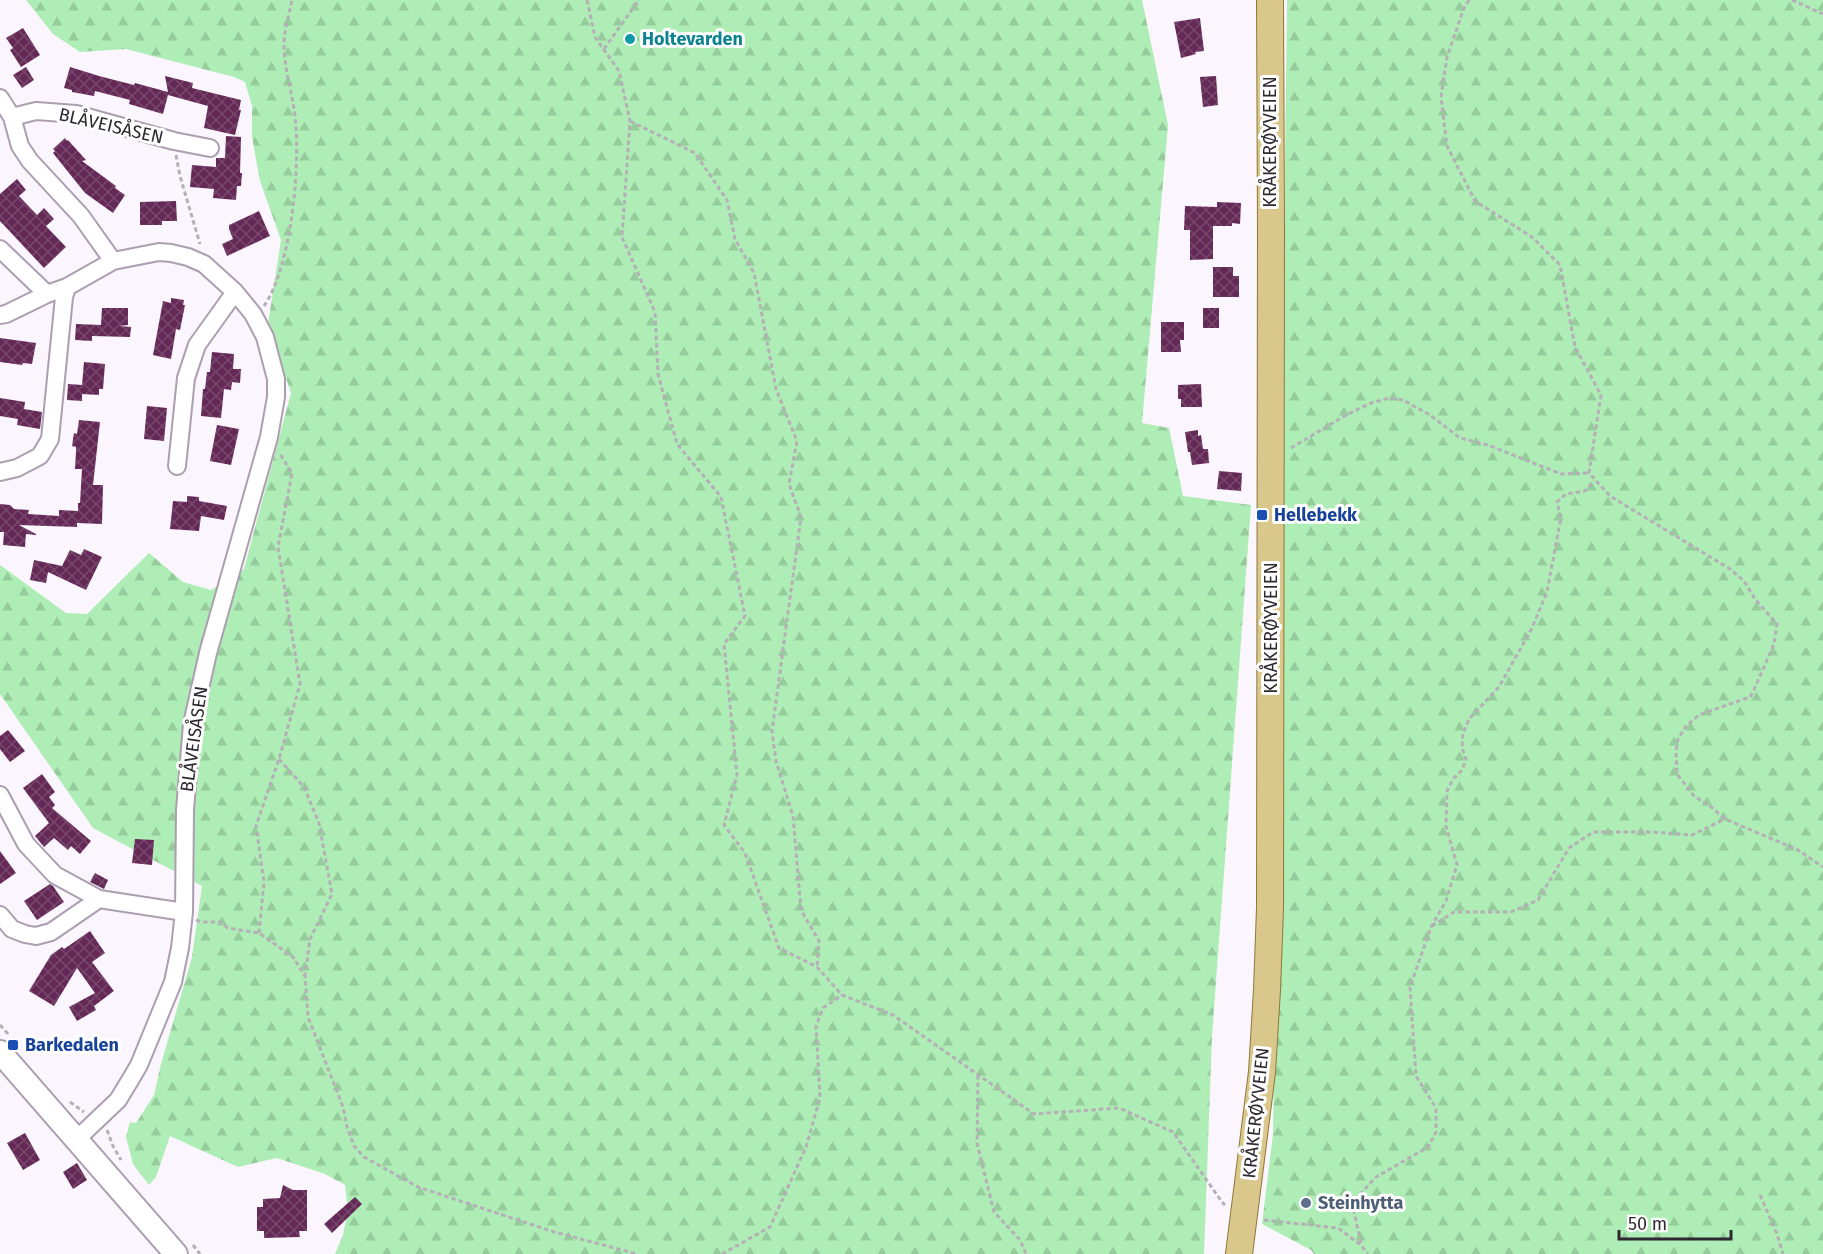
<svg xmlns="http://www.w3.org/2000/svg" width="1823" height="1254" font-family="'Fira Sans',sans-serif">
<defs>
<pattern id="forest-firs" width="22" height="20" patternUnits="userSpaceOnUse" patternTransform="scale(1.5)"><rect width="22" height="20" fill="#aeedb5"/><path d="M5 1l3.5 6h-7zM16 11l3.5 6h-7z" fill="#96cb9c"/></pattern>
<pattern id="building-cross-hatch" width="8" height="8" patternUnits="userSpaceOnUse" patternTransform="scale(1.5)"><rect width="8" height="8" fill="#652957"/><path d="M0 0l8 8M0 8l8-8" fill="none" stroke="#77476c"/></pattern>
</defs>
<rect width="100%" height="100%" fill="#fbf5fd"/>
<!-- forest -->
<path fill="url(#forest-firs)" d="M26 0H1142L1168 125 1142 423 1169 428 1183 496 1251 505 1212 1036 1204 1254H335L343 1235 348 1210 345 1185 325 1174 277 1158 238 1167 170 1136 156 1177 149 1185 133 1164 126 1137 130 1122 136 1123 154 1095 161 1064 192 957 202 886 93 828 0 694V565L66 613 87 614 149 553 183 582 211 590 244 569 291 393 268 324 281 240 260 181 252 137V106L245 82 234 77 126 49 80 52 53 34Z
M1287 0H1823V1254H1314L1311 1250 1262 1224 1273 1134Z"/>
<!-- building -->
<path fill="url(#building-cross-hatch)" d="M1200 18 1204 51 1195 52 1196 54 1181 58 1174 22Z
M23 28 40 55 21 67 10 50 13 48 6 38Z
M26 67 34 80 22 88 13 75Z
M70 67 99 76 134 85 135 83 168 92 165 76 193 83 192 88 241 100 239 110H241L235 135 204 128 208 106 168 95 163 114 129 104 130 100 95 91 94 96 72 92V90L64 88Z
M1216 76 1218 105 1203 107 1200 77Z
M226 136 241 137 240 173H242L241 186H237L236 200 213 198 214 189 190 187 192 165 216 167V158H225Z
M65 138 67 141 68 140 86 160 82 161 116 186 115 188 125 195 113 213 85 193 53 153 55 151 53 149Z
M17 179 26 190 19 196 37 215 44 208 54 219 46 226 66 247 44 268 0 221V194Z
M176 201 177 221H162V225H140V202Z
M1217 202 1241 203 1240 224 1232 223V226H1213V259L1190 260V230H1184L1185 206 1217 207Z
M259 211 270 236 227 256 222 244 233 239 229 229V225Z
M1213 267H1233V276H1239V297H1213Z
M171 298 184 300 183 305H185L180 330 176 329 171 359 153 355 163 301 171 303Z
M102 308H128V325L119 326 131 327 130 337 92 336V341L75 340 76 324 101 325Z
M1203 308H1219V328H1203Z
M1161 322H1184V340H1180L1181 352H1161Z
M0 338 36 343 32 364 23 363 22 365 0 362Z
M212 352 234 354 233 369H241L240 383 232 382 231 390 224 389 221 418 201 416 203 389H205L207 372H210Z
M84 362 105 364 103 389H99V395L82 394V401L67 400 68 384 82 385Z
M1201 384 1202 407H1181V399H1178V385Z
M0 398 25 402 24 409 42 412 40 429 17 425 18 419 0 416Z
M147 406 167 408 164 441 144 439Z
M79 420 100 422 93 485H103L102 524 77 523V527L19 525 36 534V535L26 534 25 547 3 545 4 532H0V504L10 505 14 509 29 510 28 514 59 516V510L78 511V503H80L82 469H75L76 451V447L72 446 74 433 77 434Z
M217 425 239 429 231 465 210 461Z
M1198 430V436L1201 435 1203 449H1208L1209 463 1192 465 1190 452H1188L1185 432Z
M1219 471 1242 473 1241 491 1217 489Z
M187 496 199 497V501L227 506 224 520 201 516 199 531 170 529 173 501 187 502Z
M84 549 102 557 86 590 48 572 46 583 30 580 34 560 62 566 70 550 81 555Z
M8 730 25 751 10 762 0 749V736Z
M42 774 55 792 49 797 55 805 52 808 91 841 80 854 71 846 68 850 54 838 44 847 35 836 49 823 23 788Z
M135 839 154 840 152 865 132 863Z
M0 851 16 873 0 884Z
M95 873 108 880 104 889 90 882Z
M50 884 53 886 64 902 37 920 24 901Z
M90 931 105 953 92 962 114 991 94 1006 96 1010 77 1021 69 1007 95 993 77 968 54 1006 29 991 51 955 62 947 64 949Z
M25 1133 40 1160 23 1170 7 1143Z
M77 1163 87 1180 73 1189 63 1172Z
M283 1185 293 1190H307V1231H299L300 1237 264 1238V1231H257V1207H263V1199L280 1198Z
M355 1197 362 1204 332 1233 324 1224Z"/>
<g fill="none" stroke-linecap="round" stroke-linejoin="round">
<!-- minor casing -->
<g stroke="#ac9eb1" stroke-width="20">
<path id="minor" d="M0 98 12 117 20 146 30 161 81 216 113 261
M12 117 36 111 76 114 174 141 210 148
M0 249 47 294
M0 315 6 314 47 294 67 287 113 261 159 252 171 253 188 257 204 264 235 292 253 314 265 337 276 379V397L269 437 208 653 192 724 185 810 184 912 180 948 173 982 139 1065 129 1082 118 1100 77 1139
M177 466 186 378 197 345 235 292
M0 472 17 468 40 456 50 439 64 297 67 287
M0 795 26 844 55 875 99 899 184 912
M0 915 12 929 25 934 36 936 51 932 99 899"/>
</g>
<!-- secondary casing -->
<g stroke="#ac9eb1" stroke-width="26">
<path id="secondary" d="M0 1052 176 1254"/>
</g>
<!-- primary casing -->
<g stroke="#8e7738" stroke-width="28">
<path id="primary" d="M1239 1254 1262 1072 1267 990 1270 908 1271 230 1270 0"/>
</g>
<!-- path -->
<path stroke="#b5afb7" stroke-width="3" stroke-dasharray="4.5 3" stroke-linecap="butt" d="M587 0 595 37 619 71 630 121 622 237 655 312 658 374 677 444 721 497 745 616 724 644 737 775 724 825 745 853 779 948 817 967 842 995 893 1015 1034 1114 1119 1108 1173 1132 1222 1202 1225 1205
M1469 0 1464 8 1447 57 1441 97 1447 146 1475 201 1532 237 1560 265 1575 347 1601 395 1589 473 1610 496 1730 569 1744 581 1755 599 1777 624 1774 644 1753 692 1750 697 1699 715 1686 726 1678 739 1676 751 1677 774 1694 796 1710 806 1725 819 1798 850 1823 867
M1792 0 1823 14
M604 49 639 0
M630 121 695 153 727 200 735 239 754 273 776 389 797 441 789 484 801 517 772 731 776 761 793 816 801 910 819 941 817 967
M176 155 180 176 200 244
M264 306C292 266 302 158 294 109 291 88 284 67 284 45 284 31 289 15 292 0
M1291 448 1346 415 1371 403 1389 398 1403 400 1430 415 1460 438 1488 445 1561 474 1589 473
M279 759 304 787 319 823 332 894 310 939 305 975
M196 920 201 922H220L228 928 259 933 293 957 305 976 308 1017 343 1107 347 1127 354 1146 364 1157 418 1187 551 1231 637 1254
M1432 926 1454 912H1511L1538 900 1569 848 1593 832H1650L1692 835 1725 819
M259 933 264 882 256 826 279 759 300 684 278 547 292 473 280 454
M0 1025 9 1035
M978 1075 977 1143 994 1212 1020 1240 1026 1254
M70 1102 84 1112
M107 1130 113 1146 121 1160
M1760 1195 1777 1234 1783 1254
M1264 1220 1338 1228 1361 1245 1368 1254
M1361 1243 1352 1203 1376 1177 1428 1147 1436 1132V1108L1416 1076 1410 987 1431 927 1446 901 1457 865 1446 826 1447 791 1453 779 1462 770 1466 759 1462 748 1463 734 1469 719 1499 687 1532 628 1547 592 1561 517 1557 502 1566 494 1585 491 1594 481
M193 1245 200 1254
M722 1254 770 1227 806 1147 820 1098 816 1026 823 1008 842 995"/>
<!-- minor -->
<use href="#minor" stroke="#fff" stroke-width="16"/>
<!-- secondary -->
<use href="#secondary" stroke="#fff" stroke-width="22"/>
<!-- primary -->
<use href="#primary" stroke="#dac78b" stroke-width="26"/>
</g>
<!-- markers -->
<circle fill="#0f9aa8" stroke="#fff" stroke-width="2" cx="630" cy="39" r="6"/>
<g fill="#1a4fb4" stroke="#fff" stroke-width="2">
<rect x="1256" y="509" width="12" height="12" rx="3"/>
<rect x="7" y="1039" width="12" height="12" rx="3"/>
</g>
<circle fill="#5c6f8a" stroke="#fff" stroke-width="2" cx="1306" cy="1203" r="6"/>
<g text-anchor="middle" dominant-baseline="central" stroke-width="6" stroke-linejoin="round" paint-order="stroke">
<!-- culture labels -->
<g font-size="18" font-weight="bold" fill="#0d838f" stroke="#fff" text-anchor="start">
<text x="642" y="39">Holtevarden</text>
</g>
<!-- street labels -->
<g font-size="18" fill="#2e2830" stroke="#fff">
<text transform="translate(111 126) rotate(13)">BLÅVEISÅSEN</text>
<text transform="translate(1270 142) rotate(-90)">KRÅKERØYVEIEN</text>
<text transform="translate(1271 628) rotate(-90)">KRÅKERØYVEIEN</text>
<text transform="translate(194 739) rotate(-82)">BLÅVEISÅSEN</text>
<text transform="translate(1256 1113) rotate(-84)">KRÅKERØYVEIEN</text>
</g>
<!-- transit labels -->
<g font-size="18" font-weight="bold" fill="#164399" stroke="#fff" text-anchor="start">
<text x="1274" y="515">Hellebekk</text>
<text x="25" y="1045">Barkedalen</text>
</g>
<!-- service labels -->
<g font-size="18" font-weight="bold" fill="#4e5e75" stroke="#fff" text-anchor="start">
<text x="1318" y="1203">Steinhytta</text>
</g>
</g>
<!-- scale -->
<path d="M1619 1230v9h112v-9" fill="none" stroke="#2e2830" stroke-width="3"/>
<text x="1628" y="1230" font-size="18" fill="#2e2830" stroke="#ffffff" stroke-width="4.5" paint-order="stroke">50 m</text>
</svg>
